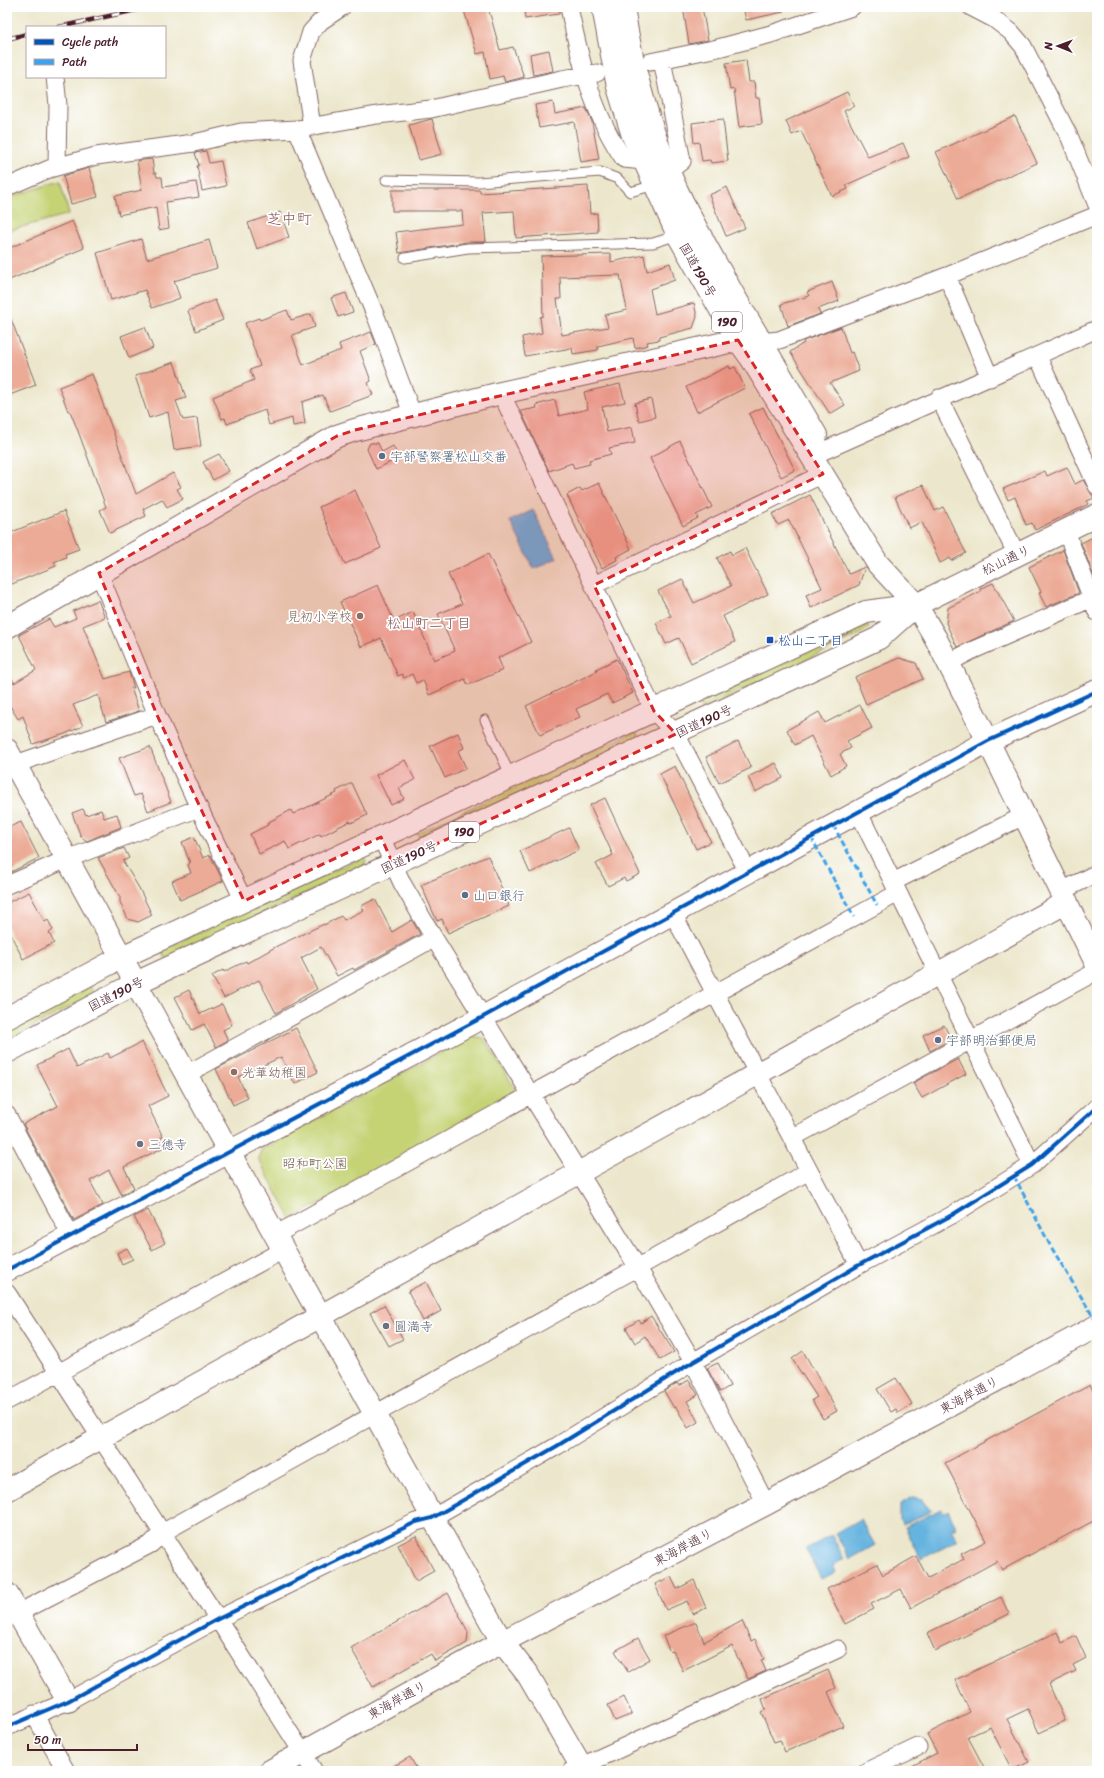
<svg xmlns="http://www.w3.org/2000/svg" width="1104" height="1778" font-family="Sriracha,'Klee One',sans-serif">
<rect width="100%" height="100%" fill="#fff"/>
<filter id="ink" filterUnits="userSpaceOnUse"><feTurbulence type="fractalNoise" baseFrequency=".025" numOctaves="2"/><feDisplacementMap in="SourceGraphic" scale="8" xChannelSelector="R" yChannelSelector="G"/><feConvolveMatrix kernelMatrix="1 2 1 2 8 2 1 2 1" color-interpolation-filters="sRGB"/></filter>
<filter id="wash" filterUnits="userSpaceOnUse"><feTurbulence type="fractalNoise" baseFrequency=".012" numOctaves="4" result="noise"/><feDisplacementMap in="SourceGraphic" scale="16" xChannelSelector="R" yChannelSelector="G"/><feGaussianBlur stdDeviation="0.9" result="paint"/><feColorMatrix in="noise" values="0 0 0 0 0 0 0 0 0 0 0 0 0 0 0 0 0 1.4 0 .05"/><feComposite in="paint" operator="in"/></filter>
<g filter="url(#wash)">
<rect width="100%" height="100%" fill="#ece7cc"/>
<!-- green -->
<path fill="#c5d375" stroke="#887950" d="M60 181 69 214 7 231V198Z
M867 624 869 627 857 636 701 709 699 702Z
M636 731 640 740 421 841 417 833Z
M361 858H364L366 860 364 866 166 959 161 950Z
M90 986 95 994 7 1040V1029Z
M471 1036 484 1038 516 1090 515 1097 291 1219 258 1158 262 1149Z"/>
<!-- water -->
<path fill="#65b3df" stroke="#586985" d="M533 510 557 558 534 569 510 521Z
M913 1497 921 1499 931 1511 903 1525 900 1520V1504Z
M941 1509 943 1513 948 1510 957 1528 952 1530 957 1541 921 1559 905 1527Z
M860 1519 875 1545 850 1559 835 1533Z
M832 1535 844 1559 833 1565 836 1572 821 1579 806 1549Z"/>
<g id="blocks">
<!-- building -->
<path fill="#ecab96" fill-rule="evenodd" d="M463 7H488L500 50 513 47 524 77 505 82 503 76 490 79 485 52 477 54Z
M524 7H559V14L525 19Z
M683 7H702L708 40 689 44Z
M743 7H783V12L746 20Z
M549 50 553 71 533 75 530 54Z
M746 60 749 82H754L756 98H759L762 124 739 127 734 89 730 90 726 63Z
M847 92 854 106 844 111 868 157 903 143 909 157 846 185 848 189 832 196 801 131 792 135 786 121Z
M553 102 555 114 586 108 592 122 599 159 581 162 574 122 539 128 535 105Z
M1015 116 1037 163 958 199 936 152Z
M432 119 442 154 419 160 409 125Z
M723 119 728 161 711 163 710 160 702 161 699 142 694 143 692 123Z
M206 151 209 163 221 161 226 186 202 191 197 166 199 165 195 153Z
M152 159 154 173H156L157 177H162L163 187 196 182 199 197 166 202 169 228 159 230 156 207 119 215 115 196 142 190 137 161Z
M89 168 98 197 71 204 63 176Z
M588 186 590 214 597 213 598 232 516 238 514 211 483 213 486 242H467L399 253 396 232 463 224 462 211H392V190H480V193Z
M727 187 745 228 726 236 709 195Z
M280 212 289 237 257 249 248 223Z
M72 221 84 248 7 281V249Z
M141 239 147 259 209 240 217 268 174 281 180 298 152 308 145 290 111 300 97 253Z
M611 254V262L644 255 647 271 670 263 675 280 650 289 655 314 694 303 697 317 693 328 659 337V340L647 342 648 345 635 348 633 338 598 346V350L573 354 572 348 525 356 522 337 542 333 540 317 543 316 541 256ZM620 275 627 310 605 315 608 327 562 335 557 299H561L560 277Z
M832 282 839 301 818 309 820 314 788 326 781 304 809 296 807 292Z
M346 293 353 312 338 317 331 298Z
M215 300 223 320 196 331 188 311Z
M287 310 291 320 311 314 315 327 292 335 303 365 341 350 339 344 371 332 376 344 360 351 371 381 368 383 373 395 330 411 323 395 302 402 305 424 293 426 292 418 269 425 265 410 227 424 225 418 222 419 213 397 254 380 250 370 260 366 245 323 259 318 260 320Z
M7 311H8L36 385 7 396Z
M145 327 153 348 129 358 121 336Z
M841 327 850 353 852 352 859 371 830 383 845 405 830 414 790 352 804 343 803 341Z
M174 362 186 398 176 401 183 420 197 418 201 446 174 450 168 412 149 418 135 376Z
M729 366 730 369 735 367 745 388 697 412 686 387Z
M92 374 136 494 173 473 181 487 177 489 183 499 167 507 162 499 143 509 146 516 110 533 100 510 106 507 78 431 70 411H68L59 387Z
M620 384 625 402 602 407 607 432 632 427 635 443 609 448 611 454 589 460 590 464 574 468 572 463 549 471 521 411 537 408 536 405 555 400 559 416 588 409 584 392Z
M651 399 655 417 639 421 635 403Z
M763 407 795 470 781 477 749 414Z
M680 441 712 507 696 515 698 518 683 526 650 458Z
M370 443H378L382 452 393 446 399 458 376 469 367 449Z
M219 454 229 471 213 480 203 462Z
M1067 467 1075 484 1083 480 1094 498 1087 501 1089 504 1035 530 1032 523 1026 525 1015 497 1008 500 1003 489 1045 471 1047 476Z
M599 483 631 549 616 557 617 560 602 568 567 495 580 488 582 491Z
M923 485 935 511 943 507 966 553 951 561 950 558 940 563 922 522 909 528 895 497Z
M355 490 381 548 345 564 319 507Z
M810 495 849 574 865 567 859 585 811 608 806 595 822 588 789 520 778 525 772 514Z
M64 511 79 549 65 554 66 557 54 562 56 566 7 586V534Z
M1097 535V584L1081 543Z
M745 548 768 594 723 616 735 642 691 663 679 638 666 644 656 623 671 616 658 591 682 579 694 603 731 586 717 558 730 551 732 555Z
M1063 550 1079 593 1046 607 1039 593 1041 592 1029 567Z
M488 554 531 642 498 658 503 670 468 685 465 679 429 695 423 680 416 683 412 674 404 678 402 674 398 676 381 638 361 647 340 602 378 585 394 621 413 612 434 660 455 651 438 614 462 604 448 574Z
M993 583 1014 621 957 647 946 623 948 608 981 591 980 589Z
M98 600 105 617 83 626 105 679 129 672 134 688H131L139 711 106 722 98 695 73 705 83 726 65 734 33 744 23 716 18 719 7 701V670L14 683 36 670 19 635 49 619 54 627 76 618 73 611Z
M899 658 916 663 923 679 866 704 855 677Z
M617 659 633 693 612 703 607 694 576 709 580 717 540 735 526 706 597 671 596 669Z
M860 705 872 728 847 741 851 748 840 754 846 766 831 775 811 736 795 745 787 730 819 712 825 723Z
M458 733 464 748 458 751 466 768 445 778 430 746Z
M738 741 751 768 719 783 706 757Z
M150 747 171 802 148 811 141 794 134 796 119 758Z
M405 760 415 780 399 788 404 799 391 805 376 775Z
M776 763 783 778 755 792 748 777Z
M675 766 711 842 696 849 660 774Z
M352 783 367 815 351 823 350 821 321 836 320 834 289 849 285 841 259 854 250 834 268 825 267 823 291 810 293 814 337 793 336 791Z
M605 798 640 874 626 881 624 878 608 886 596 864 613 855 590 805Z
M83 809 86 815 101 810 104 818 117 814 121 827 87 841 81 837 72 813Z
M21 822 39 858 7 874V828Z
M569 828 579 850 530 873 520 851Z
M194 837 203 858 210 855 223 881 180 900 172 881 191 873 188 865 190 863 182 842Z
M124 848 129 858 123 861 139 888 152 915 138 922 128 919 120 902V897L98 858Z
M488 856 509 906 448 933 442 919 437 921 421 885Z
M29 892 45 922 48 920 53 930 49 933 54 943 23 959 7 927V903Z
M375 899 392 932 412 920 420 934 354 970 353 968 337 976 321 947 301 958 317 989 276 1013 259 980 224 998 212 976 223 970 224 972 246 961 247 963 277 946 324 924V925L341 916 344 920 364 910 361 906Z
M189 990 200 1014 222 1004 232 1025 223 1030 228 1040 216 1047 204 1024 192 1030 175 997Z
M944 1025 951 1039 930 1051 923 1035Z
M296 1028 318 1072 295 1084 281 1057 238 1077 248 1098 233 1105 216 1069Z
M142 1042 168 1096 148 1106 163 1137 158 1139 162 1148 124 1167 134 1188 122 1195 109 1170 90 1181 103 1205 74 1220 23 1124 58 1106 37 1065 68 1049 77 1068 108 1053 110 1058Z
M958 1059 966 1074 922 1098 913 1083Z
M148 1210 165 1243 152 1250 134 1217Z
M127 1248 133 1259 122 1264 117 1253Z
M426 1282 441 1311 423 1321 408 1291Z
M384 1305 403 1339 389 1346 370 1313Z
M651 1316 674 1352 660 1360 645 1336 635 1343 626 1328 639 1320 641 1323Z
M803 1351 837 1411 823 1419 812 1400 817 1397 792 1359Z
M718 1363 730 1386 720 1392 707 1368Z
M896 1378 912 1404 898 1413 896 1409 891 1412 877 1389Z
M689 1380 698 1395 687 1401 698 1422 688 1428 676 1407 674 1408 664 1391 677 1383 679 1386Z
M1090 1385 1097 1398V1519L1002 1570 997 1561 911 1608 901 1589 871 1604 874 1609 845 1624 827 1589 877 1564 883 1575 916 1556 928 1578 964 1559 961 1554 986 1541 945 1463Z
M416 1536 434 1571 416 1581 398 1545Z
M671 1577 677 1589 694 1580 706 1608 693 1614 687 1601 666 1610 655 1584Z
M448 1593 468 1632 467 1643 435 1661 431 1654 373 1687 351 1648Z
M1001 1597 1009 1614 935 1651 927 1633Z
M742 1621 751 1641 755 1639 764 1659 761 1660 766 1671 748 1679 732 1646 683 1671 673 1651 670 1652 663 1636 696 1622 704 1642Z
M1057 1632 1062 1643 1076 1636 1086 1658 1073 1665 1076 1671 1049 1684 1065 1721 1039 1733 1028 1709 1007 1719 1029 1762 1012 1770 990 1727 968 1737 986 1771H902L937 1753 927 1734 970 1712 955 1680Z
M638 1638 650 1659 628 1672 615 1651Z
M828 1670 836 1688 828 1692 843 1726 785 1752 780 1740 774 1742 761 1712 766 1710 762 1699Z
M624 1697 632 1714 615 1721 608 1705Z
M410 1757 418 1771H385Z"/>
</g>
</g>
<g filter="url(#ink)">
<use href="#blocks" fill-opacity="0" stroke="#836563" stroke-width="1"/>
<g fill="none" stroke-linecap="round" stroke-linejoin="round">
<!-- lane casing -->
<g stroke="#836563" stroke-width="11">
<path id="lane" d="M386 180 479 182 600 172 618 179 630 192 655 185
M405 258 468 248 653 243 678 235
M485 720 511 777"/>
</g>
<!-- street casing -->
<g stroke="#836563" stroke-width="19">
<path id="street" d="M569 7C580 60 593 115 624 159L644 161
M971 7 994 19 1011 32 1023 46 1070 138 1097 205
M662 60 682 161 669 171
M650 62 718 48 771 34 852 7
M55 77 58 105 57 166
M312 127 302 61 311 32 321 21 342 7
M297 129 377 319 413 416
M7 187 49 169 96 156 194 143 241 132 297 129 377 115 431 109 562 79 597 73
M947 276 990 378
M761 342 779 340 947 276 1097 215
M1038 357 1097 486
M501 393 645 692 654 711 676 734 748 872
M939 398 1017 555
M812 456 1097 329
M1066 531 1097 612
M99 573 157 715 199 808 244 901
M594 585 823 474
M948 663 971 651 1097 596
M7 767 157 715
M858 811 1032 1165
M381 837 402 883 434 938 638 1268 693 1362 766 1504
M893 882 1023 816
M7 885 67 859 199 808
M1062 891 1097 873
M673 914 859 1265
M187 1074 434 938
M7 1115 71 1236
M792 1138 1097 971
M275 1235 898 893
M7 1293 218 1619 314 1771
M7 1401 283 1250
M18 1613 151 1544 162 1533C377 1412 594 1293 809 1171
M34 1714 66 1771
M7 1727 68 1701 218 1619 416 1522 432 1518 557 1446 693 1362 859 1265 952 1215 1032 1165 1097 1107
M571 1771 838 1649
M867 1771 918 1747"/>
</g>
<!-- secondary casing -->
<g stroke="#836563" stroke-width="24">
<path id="secondary" d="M1097 515 916 605 935 637 988 741 1097 965
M7 627 337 436 355 430 501 393 738 340 757 341
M7 750 229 1152 502 1642 528 1675 584 1771
M7 1270 483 1017 988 741 1097 691
M7 1490 1067 902
M7 1594 68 1701
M270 1771 502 1642 766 1504 1097 1326"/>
</g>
<!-- highway casing -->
<g stroke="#836563" stroke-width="24">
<path id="highway" d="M603 7 618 87 633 136 678 235 738 340 751 358 878 564 916 605
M623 7C632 68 649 128 674 184 691 222 713 258 733 294 761 341 788 388 816 435
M7 1018 120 958 866 612 916 605
M7 1052 136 983 879 638 916 605"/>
</g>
<!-- lane -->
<use href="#lane" stroke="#fff" stroke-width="9"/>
<!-- street -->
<use href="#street" stroke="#fff" stroke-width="17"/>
<!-- secondary -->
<use href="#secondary" stroke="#fff" stroke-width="22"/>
<!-- highway -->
<use href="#highway" stroke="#fff" stroke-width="22"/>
<!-- rail casing -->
<g stroke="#4a1f2b" stroke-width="4.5">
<path id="rail" d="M59 27 150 7
M7 39 27 34"/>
</g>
<!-- rail -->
<use href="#rail" stroke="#fff" stroke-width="3" stroke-dasharray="9" stroke-linecap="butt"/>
<!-- quiet -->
<path stroke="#40a2eb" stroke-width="3" stroke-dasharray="6 3" stroke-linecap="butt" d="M833 825 877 905
M811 837 854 917
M1014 1176 1050 1245 1097 1323"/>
<!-- cycleway casing -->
<g stroke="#fff" stroke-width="6">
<path id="cycleway" d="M7 1270 483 1017 988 741 1097 691
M7 1727 68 1701 218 1619 416 1522 432 1518 557 1446 693 1362 859 1265 952 1215 1032 1165 1097 1107"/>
</g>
<!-- cycleway -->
<use href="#cycleway" stroke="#0057b8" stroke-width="4"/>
</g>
</g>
<!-- marked area -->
<path fill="#d62828" fill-opacity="0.2" stroke="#d62828" stroke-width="3" stroke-dasharray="8 5" stroke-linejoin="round" d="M738 340 823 474 594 585 654 711 676 734 393 864 381 837 244 901 157 715 99 573 337 436 355 430Z"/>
<!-- markers -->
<g fill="#5c6f8a" stroke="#fff" stroke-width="1.5">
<circle cx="382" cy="456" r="4"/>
<circle cx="465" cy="895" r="4"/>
<circle cx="938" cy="1040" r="4"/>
</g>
<g fill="#8d6e63" stroke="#fff" stroke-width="1.5">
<circle cx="360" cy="616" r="4"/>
<circle cx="234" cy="1072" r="4"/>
</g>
<rect fill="#1a4fb4" stroke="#fff" stroke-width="1.5" x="766" y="636" width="8" height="8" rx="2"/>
<g fill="#6b7280" stroke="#fff" stroke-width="1.5">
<circle cx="140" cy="1144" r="4"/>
<circle cx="386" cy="1326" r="4"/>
</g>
<g text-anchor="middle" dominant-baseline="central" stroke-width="3.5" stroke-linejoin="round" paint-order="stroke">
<!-- shield labels -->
<g fill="#fff" stroke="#80626b" stroke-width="1">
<rect x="712" y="312" width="30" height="20" rx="3"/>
<rect x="449" y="822" width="30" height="20" rx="3"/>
</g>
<g font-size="12" font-weight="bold" fill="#4a1f2b">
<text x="727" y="322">190</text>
<text x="464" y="832">190</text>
</g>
<!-- street labels -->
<g font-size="13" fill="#4a1f2b" stroke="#fff">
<text transform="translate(698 270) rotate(60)">国道190号</text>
<text transform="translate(1006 560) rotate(-26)">松山通り</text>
<text transform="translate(704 721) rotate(-25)">国道190号</text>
<text transform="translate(409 857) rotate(-25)">国道190号</text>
<text transform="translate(116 994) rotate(-27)">国道190号</text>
<text transform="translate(969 1395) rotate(-28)">東海岸通り</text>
<text transform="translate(683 1547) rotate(-28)">東海岸通り</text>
<text transform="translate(397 1700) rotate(-29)">東海岸通り</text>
</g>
<!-- service labels -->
<g font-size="13" fill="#4e5e75" stroke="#fff" text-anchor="start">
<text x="390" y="456">宇部警察署松山交番</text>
<text x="473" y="895">山口銀行</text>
<text x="946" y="1040">宇部明治郵便局</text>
</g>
<!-- education labels -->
<g font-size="13" fill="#785e54" stroke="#fff" text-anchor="end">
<text x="352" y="616">見初小学校</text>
<text x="242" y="1072" text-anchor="start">光華幼稚園</text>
</g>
<!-- transit labels -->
<g font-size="13" fill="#164399" stroke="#fff" text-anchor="start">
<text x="778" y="640">松山二丁目</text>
</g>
<!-- worship labels -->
<g font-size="13" fill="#5b616d" stroke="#fff" text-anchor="start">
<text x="148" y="1144">三徳寺</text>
<text x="394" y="1326">圓満寺</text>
</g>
<!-- park labels -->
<g font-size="13" fill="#6f5541" stroke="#fff">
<text x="315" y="1163">昭和町公園</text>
</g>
<!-- neighbourhood labels -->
<g font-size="14" fill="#835050" stroke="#fff">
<text x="429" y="623">松山町二丁目</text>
</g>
<!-- quarter labels -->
<g font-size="15" fill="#835050" stroke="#fff">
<text x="289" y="219">芝中町</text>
</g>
</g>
<!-- margin -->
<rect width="1104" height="1778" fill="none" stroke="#fff" stroke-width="24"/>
<!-- legend -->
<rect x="26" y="26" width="140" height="52" fill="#ffffff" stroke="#b7a5aa"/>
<rect x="34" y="39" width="20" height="6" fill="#0057b8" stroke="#b7a5aa"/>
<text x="62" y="46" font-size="12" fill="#4a1f2b">Cycle path</text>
<rect x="34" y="59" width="20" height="6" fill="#40a2eb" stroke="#b7a5aa"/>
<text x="62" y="66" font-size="12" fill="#4a1f2b">Path</text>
<!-- north arrow -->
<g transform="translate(1058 46) rotate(271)" stroke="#ffffff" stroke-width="3" paint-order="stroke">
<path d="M0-3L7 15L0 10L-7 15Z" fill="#4a1f2b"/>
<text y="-6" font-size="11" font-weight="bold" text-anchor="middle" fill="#4a1f2b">N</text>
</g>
<!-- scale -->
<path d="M28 1744v6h109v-6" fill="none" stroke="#4a1f2b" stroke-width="2"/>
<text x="34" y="1744" font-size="12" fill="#4a1f2b" stroke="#ffffff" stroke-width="3" paint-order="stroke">50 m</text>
</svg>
